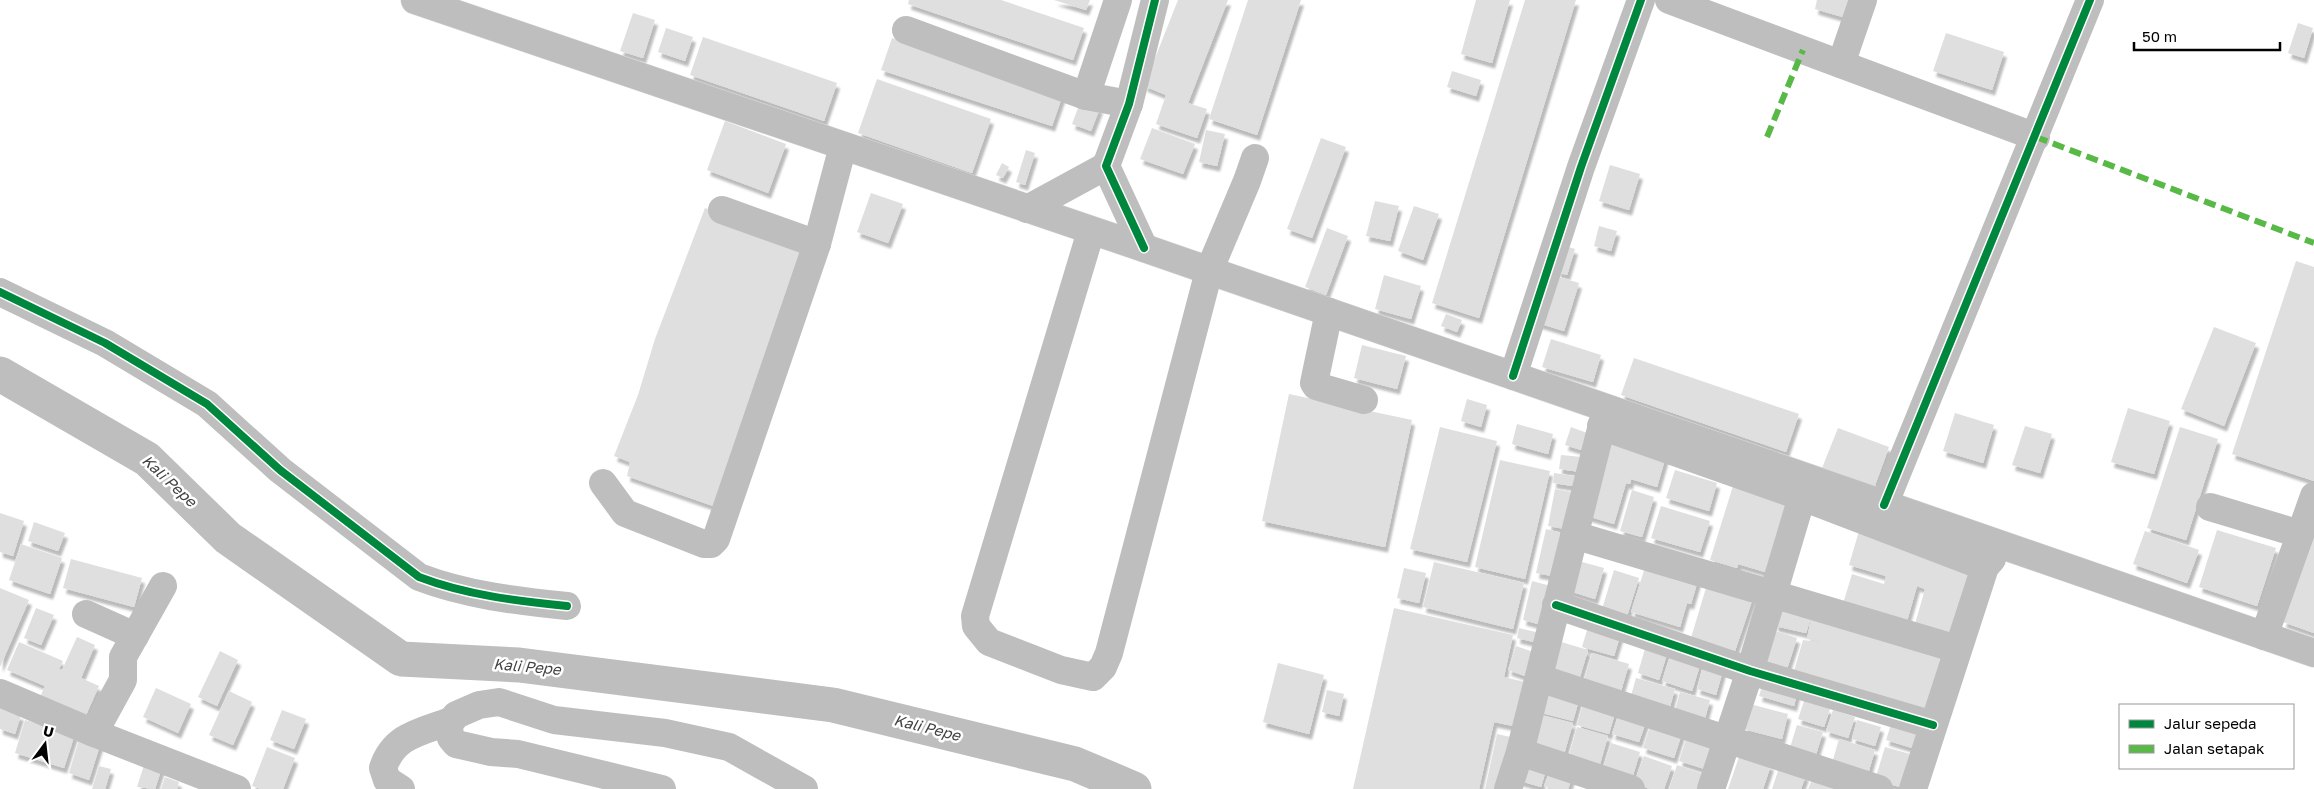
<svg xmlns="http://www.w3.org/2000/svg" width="2314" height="789" viewBox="0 0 2314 789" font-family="'Golos Text',sans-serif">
<defs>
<filter id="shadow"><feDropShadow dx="3" dy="5.5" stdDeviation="1" flood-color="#0004"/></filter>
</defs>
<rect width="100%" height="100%" fill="#fff"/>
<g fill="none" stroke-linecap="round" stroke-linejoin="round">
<!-- river -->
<path stroke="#bebebe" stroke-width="35" d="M0 374 147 459 228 538 401 659 519 665 833 705 1075 764 1134 789"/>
</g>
<!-- building -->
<g fill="#dfdfdf" filter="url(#shadow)">
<path d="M909 0H1001L1084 28 1073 60 908 4Z"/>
<path d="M1054 0H1090L1086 10Z"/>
<path d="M1178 0H1228L1188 103 1207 109 1197 138 1156 124 1166 95 1144 86Z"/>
<path d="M1248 0H1301L1257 135 1209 119Z"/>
<path d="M1476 0H1510L1492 63 1461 54Z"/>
<path d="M1525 0H1576L1479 318 1432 303Z"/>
<path d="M1817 0H1852L1846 18 1815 9Z"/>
<path d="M633 13 655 20 643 58 620 51Z"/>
<path d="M2298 23 2313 28 2304 58 2288 53Z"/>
<path d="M666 28 693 37 685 61 658 52Z"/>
<path d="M1946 33 2004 52 1992 90 1933 71Z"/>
<path d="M703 37 837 83 824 121 690 75Z"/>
<path d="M892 38 1063 94 1052 126 881 70Z"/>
<path d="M1452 71 1481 80 1476 96 1447 87Z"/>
<path d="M877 79 991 119 972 173 858 133Z"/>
<path d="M1081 100 1100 108 1091 131 1072 124Z"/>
<path d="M725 121 786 144 768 193 707 170Z"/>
<path d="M1152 128 1195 144 1183 174 1140 159Z"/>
<path d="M1206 130 1225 134 1217 166 1199 162Z"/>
<path d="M1321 138 1346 147 1312 238 1287 229Z"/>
<path d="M1026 150 1035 153 1025 185 1016 182Z"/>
<path d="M1002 163 1009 167 1003 178 996 175Z"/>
<path d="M1610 165 1640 174 1629 210 1599 201Z"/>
<path d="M871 193 903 204 888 243 857 232Z"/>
<path d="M1375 201 1399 206 1390 241 1366 236Z"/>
<path d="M1414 206 1439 214 1423 260 1398 251Z"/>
<path d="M705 208 810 245 716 507 627 476 630 462 614 456 638 395 655 339Z"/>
<path d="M1599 226 1617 231 1611 251 1594 246Z"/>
<path d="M1327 228 1348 236 1326 295 1305 287Z"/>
<path d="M1565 246 1575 249 1567 275 1557 272Z"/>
<path d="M2296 261 2314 267V481L2232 454Z"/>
<path d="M1384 275 1421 286 1411 319 1375 309Z"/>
<path d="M1552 275 1579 283 1564 331 1538 323Z"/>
<path d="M1446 314 1462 320 1457 332 1441 326Z"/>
<path d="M2214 327 2256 343 2224 426 2181 409Z"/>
<path d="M1551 339 1601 355 1593 382 1542 367Z"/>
<path d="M1362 345 1406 356 1397 389 1354 378Z"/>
<path d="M1634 358 1799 414 1786 452 1621 395Z"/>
<path d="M1289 394 1412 420 1385 547 1262 521Z"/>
<path d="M1467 399 1487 405 1481 427 1461 421Z"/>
<path d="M2128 408 2170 421 2154 474 2111 462Z"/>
<path d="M1955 413 1994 425 1983 463 1943 451Z"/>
<path d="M1517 424 1553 434 1548 454 1512 444Z"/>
<path d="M2025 426 2052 434 2040 473 2012 465Z"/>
<path d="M1440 427 1497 441 1467 562 1410 549Z"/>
<path d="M1571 427 1587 433 1581 450 1565 445Z"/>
<path d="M2180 427 2218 439 2186 540 2147 528Z"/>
<path d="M1838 428 1889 447 1874 488 1822 468Z"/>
<path d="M1608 438 1666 456 1657 487 1631 479 1630 484 1626 483 1614 524 1584 515Z"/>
<path d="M1561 455 1582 457 1580 472 1559 469Z"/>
<path d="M1500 460 1550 471 1525 579 1475 567Z"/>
<path d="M1675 470 1717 483 1709 511 1666 498Z"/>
<path d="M1554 473 1580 477 1579 487 1553 483Z"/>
<path d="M1733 486 1797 506 1775 575 1738 564 1737 568 1710 560Z"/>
<path d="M1555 489 1571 492 1565 529 1548 526Z"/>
<path d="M1632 490 1654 497 1642 537 1620 531Z"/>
<path d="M1661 506 1710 521 1700 552 1651 538Z"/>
<path d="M0 513 24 521 13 556 0 552Z"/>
<path d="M34 522 65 533 58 551 28 541Z"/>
<path d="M1546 529 1562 533 1552 576 1536 573Z"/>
<path d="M2217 530 2276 548 2257 606 2199 587Z"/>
<path d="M1859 531 1978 568 1957 636 1915 624 1925 589 1917 586 1907 621 1842 607 1852 574 1884 584 1886 576 1849 565Z"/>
<path d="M2145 531 2199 550 2187 583 2133 564Z"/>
<path d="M2314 533V633L2283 622Z"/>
<path d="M21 544 62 558 50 594 9 580Z"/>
<path d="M71 559 142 578 134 607 63 588Z"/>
<path d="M1575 560 1604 568 1595 599 1566 590Z"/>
<path d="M1647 561 1699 577 1691 604 1687 603 1680 627 1631 612Z"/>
<path d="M1434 562 1524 583 1513 629 1423 607Z"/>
<path d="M1404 568 1426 573 1419 603 1397 598Z"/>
<path d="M1614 570 1639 578 1627 616 1602 609Z"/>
<path d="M1532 581 1551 586 1542 625 1523 620Z"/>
<path d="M1708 581 1754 595 1735 651 1691 638Z"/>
<path d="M0 588 29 600 0 667Z"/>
<path d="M1777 600 1953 651 1933 712 1794 671 1803 640 1826 643 1807 639 1812 614 1806 633 1775 626Z"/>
<path d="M36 608 54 615 41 645 24 638Z"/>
<path d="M1394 608 1513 635 1504 677 1533 684 1523 728 1494 722 1479 789H1353Z"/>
<path d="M1590 620 1622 630 1614 656 1582 647Z"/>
<path d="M1519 628 1544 634 1542 644 1517 638Z"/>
<path d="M1770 629 1797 638 1786 672 1758 662Z"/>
<path d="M77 637 95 645 81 678 99 686 81 726 36 706 45 686 7 670 19 642 63 661 59 669 62 670Z"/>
<path d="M1558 641 1588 650 1579 680 1549 671Z"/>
<path d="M1646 645 1668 651 1659 680 1638 673Z"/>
<path d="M1516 646 1536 653 1528 677 1508 670Z"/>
<path d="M220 651 238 660 217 706 198 697Z"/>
<path d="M1592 653 1629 664 1621 691 1584 680Z"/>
<path d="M1671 653 1701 662 1692 691 1662 681Z"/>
<path d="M1704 662 1724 667 1716 695 1697 689Z"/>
<path d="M1278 663 1324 675 1309 734 1263 722Z"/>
<path d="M1636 678 1675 689 1668 714 1629 703Z"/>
<path d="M1764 680 1798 690 1794 706 1759 696Z"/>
<path d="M1546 684 1581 693 1573 721 1538 712Z"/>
<path d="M156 688 191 704 178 733 143 717Z"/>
<path d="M1327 690 1344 694 1339 716 1322 712Z"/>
<path d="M229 691 252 702 233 745 209 735Z"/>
<path d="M1680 692 1710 700 1703 726 1673 718Z"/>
<path d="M1585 696 1617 706 1609 734 1577 725Z"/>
<path d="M0 699 11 702 8 712 21 715 15 734 0 729Z"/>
<path d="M1804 701 1830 709 1824 727 1798 719Z"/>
<path d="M1750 704 1788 714 1782 739 1743 729Z"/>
<path d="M1621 707 1648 716 1639 742 1612 734Z"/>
<path d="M282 710 306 719 294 749 270 740Z"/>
<path d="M1833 710 1855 717 1848 738 1826 731Z"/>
<path d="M1537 714 1573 723 1563 758 1528 749Z"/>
<path d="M1894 715 1921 724 1912 748 1886 740Z"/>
<path d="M25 720 75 734 64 768 15 753Z"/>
<path d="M1652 720 1683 730 1674 758 1643 748Z"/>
<path d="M1857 720 1881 727 1875 746 1852 739Z"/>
<path d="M1797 725 1823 732 1814 761 1788 754Z"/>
<path d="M1577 727 1608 736 1598 771 1567 762Z"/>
<path d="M1688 733 1720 744 1711 771 1679 761Z"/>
<path d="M1497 734 1515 738 1504 789H1485Z"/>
<path d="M80 736 101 742 89 780 69 773Z"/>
<path d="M1839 739 1875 750 1868 774 1832 763Z"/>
<path d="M1611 743 1640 752 1631 782 1601 773Z"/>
<path d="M267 747 295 758 283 789H261L252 786Z"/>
<path d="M1885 747 1910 754 1900 787 1875 780Z"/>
<path d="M1740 754 1771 765 1763 789H1728Z"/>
<path d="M1525 756 1548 763 1541 787 1517 780Z"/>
<path d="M1644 756 1672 766 1664 789H1650L1634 783Z"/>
<path d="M145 762 162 767 155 789 137 787Z"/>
<path d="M1552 765 1574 772 1568 789H1552L1544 786Z"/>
<path d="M1677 765 1710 776 1706 789H1669Z"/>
<path d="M1780 765 1806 775 1801 789H1772Z"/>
<path d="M99 766 111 769 105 789H92Z"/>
<path d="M165 777 179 782 177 789H161Z"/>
<path d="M1813 777 1843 789H1808Z"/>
</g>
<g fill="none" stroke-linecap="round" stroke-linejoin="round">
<defs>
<path id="major" d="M415 0 1144 248 2314 653"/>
</defs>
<!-- major casing -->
<use href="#major" stroke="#dbdbdb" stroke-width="29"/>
<!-- minor -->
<g stroke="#bebebe" stroke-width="28">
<path d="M1669 0 2036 137"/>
<path d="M906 30 1086 96 1129 104"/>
<path d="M1841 64 1863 0"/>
<path d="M1086 96 1118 0"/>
<path d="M1027 209 1106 166"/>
<path d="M722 210 817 244"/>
<path d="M1091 231 975 616 976 626 989 642 1061 670 1093 677 1103 667 1109 653 1209 271 1247 181 1255 158"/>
<path d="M1144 248 1106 166 1129 104 1155 0"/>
<path d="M0 292 105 343 207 404 280 470 419 577C466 595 517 601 567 606"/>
<path d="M1329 312 1314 383 1316 386 1364 400"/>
<path d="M1513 376 1581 167 1641 0"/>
<path d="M1601 426 1802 497 1985 567"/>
<path d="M603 483 625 513 704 544H711L716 539 817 244 843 146"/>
<path d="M1884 505 2090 0"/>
<path d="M2210 507 2300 534"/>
<path d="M1574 535 1957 649"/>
<path d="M1556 605 1750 671 1933 725"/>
<path d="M86 614 135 636"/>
<path d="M2264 636 2314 496"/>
<path d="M1539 678 1879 789"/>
<path d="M0 693 94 733 237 789"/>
<path d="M94 733 123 680V657L163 586"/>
<path d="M1520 752 1631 789"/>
<path d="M401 789 387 780 383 768C394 735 421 732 450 721"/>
<path d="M662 789 518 754 491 752 456 744 451 738 448 726 456 715 479 705 499 702 554 720 665 733 729 747 804 789"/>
<path d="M1508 789 1520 752 1604 417"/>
<path d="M1711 789 1750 671 1807 480"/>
<path d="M1913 789 1985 567 1992 559"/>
</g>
<!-- major -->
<use href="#major" stroke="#bebebe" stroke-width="28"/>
<!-- quiet -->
<g stroke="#58b947" stroke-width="6" stroke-dasharray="12 6" stroke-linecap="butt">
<path d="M1767 137 1803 50"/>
<path d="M2036 137 2314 243"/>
</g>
<defs>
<g id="cycleway">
<path d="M1144 248 1106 166 1129 104 1155 0"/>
<path d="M0 292 105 343 207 404 280 470 419 577C466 595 517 601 567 606"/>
<path d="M1513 376 1581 167 1641 0"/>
<path d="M1884 505 2090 0"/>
<path d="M1556 605 1750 671 1933 725"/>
</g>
</defs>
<!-- cycleway casing -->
<use href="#cycleway" stroke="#fff" stroke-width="11"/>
<!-- cycleway -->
<use href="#cycleway" stroke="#00873e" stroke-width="8"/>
</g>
<g text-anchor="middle" stroke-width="5" stroke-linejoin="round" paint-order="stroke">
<!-- water labels -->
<g font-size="15" font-style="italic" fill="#434343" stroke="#fff">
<text transform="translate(169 481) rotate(43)" y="5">Kali Pepe</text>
<text transform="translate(527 667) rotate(5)" y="5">Kali Pepe</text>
<text transform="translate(927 728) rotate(14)" y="5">Kali Pepe</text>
</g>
</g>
<!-- legend -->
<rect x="2119" y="704" width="175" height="65" fill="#ffffff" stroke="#999999"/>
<rect x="2129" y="720" width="25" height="8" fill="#00873e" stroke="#999999"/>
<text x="2164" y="729" font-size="15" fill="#000000">Jalur sepeda</text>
<rect x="2129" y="745" width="25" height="8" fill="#58b947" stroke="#999999"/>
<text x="2164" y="754" font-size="15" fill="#000000">Jalan setapak</text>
<!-- north arrow -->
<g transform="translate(45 744) rotate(15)" stroke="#ffffff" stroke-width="4" paint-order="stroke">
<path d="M0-4L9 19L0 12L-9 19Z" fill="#000000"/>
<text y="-8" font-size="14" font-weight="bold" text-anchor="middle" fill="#000000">U</text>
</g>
<!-- scale -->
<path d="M2134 42v8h146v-8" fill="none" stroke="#000000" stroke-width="2.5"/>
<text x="2142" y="42" font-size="15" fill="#000000" stroke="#ffffff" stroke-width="4" paint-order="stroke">50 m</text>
</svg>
